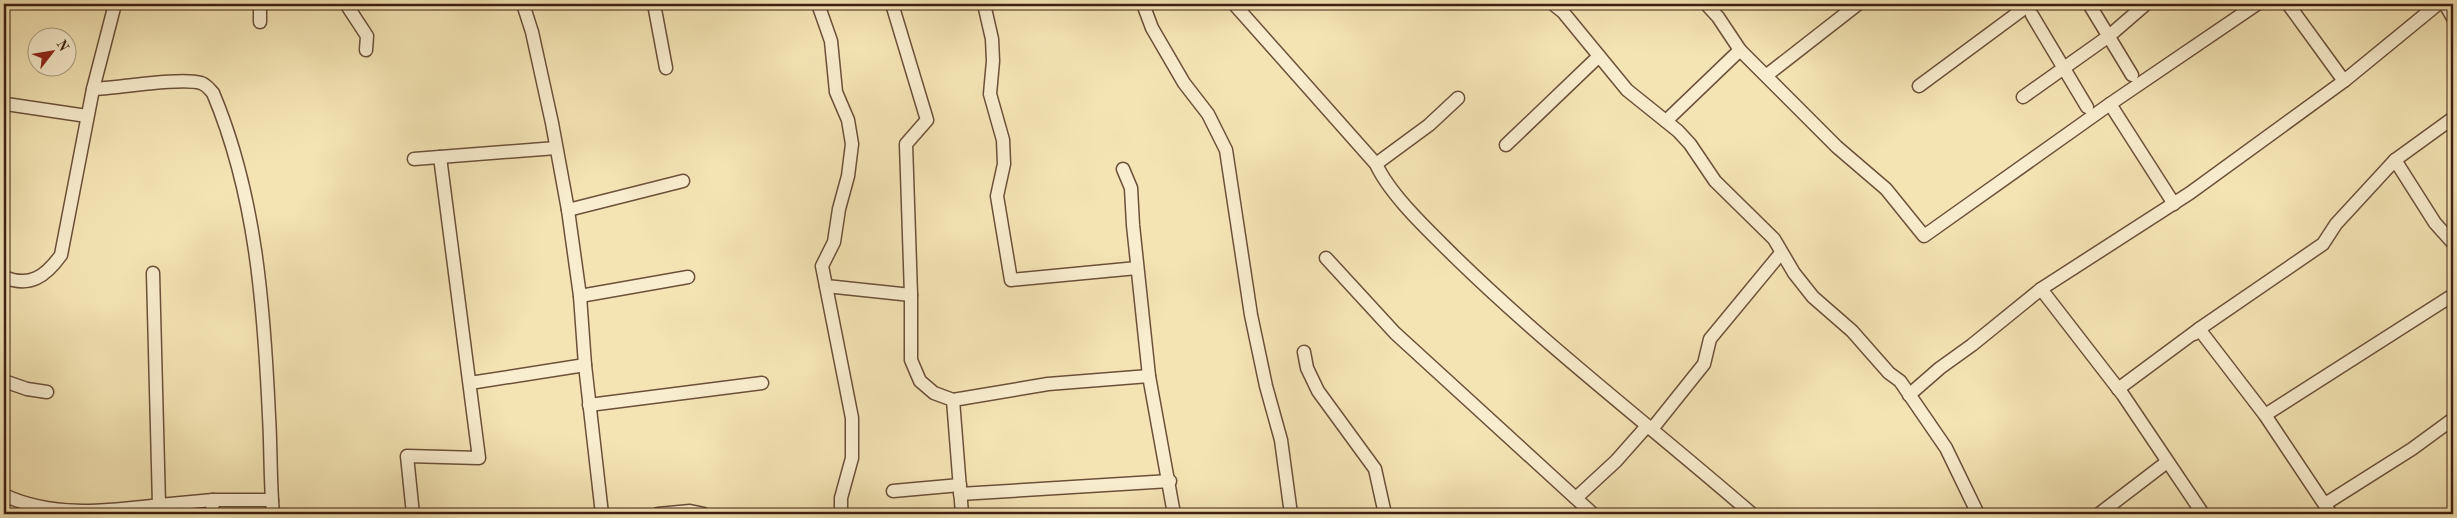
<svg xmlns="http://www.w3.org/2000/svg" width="2457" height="518" viewBox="0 0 2457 518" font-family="'Old Standard TT',serif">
<rect width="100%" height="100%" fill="#f4e4b4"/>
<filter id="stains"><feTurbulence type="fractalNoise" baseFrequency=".004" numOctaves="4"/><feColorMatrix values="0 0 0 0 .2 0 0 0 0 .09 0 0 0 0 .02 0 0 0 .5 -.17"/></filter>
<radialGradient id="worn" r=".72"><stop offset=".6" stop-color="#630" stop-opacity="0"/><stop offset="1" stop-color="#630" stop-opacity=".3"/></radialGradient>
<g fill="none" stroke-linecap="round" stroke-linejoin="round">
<defs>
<g id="minor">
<path d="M346 4 367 36 366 50"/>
<path d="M523 4 532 32 552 123 568 210 580 296 585 365 602 514"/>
<path d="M654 4 666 68"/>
<path d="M818 4 831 41 836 92 848 120 852 144 848 176 839 209 834 242 822 266 852 418V458L841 498V514"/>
<path d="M892 4 927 120 906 144 911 295V360L920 381 934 393 953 400 1048 384 1149 376"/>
<path d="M984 4 992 39 993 61 990 94 1003 140 1004 164 997 196 1011 280 1137 268"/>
<path d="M1143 4 1152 28 1184 83 1208 114 1226 150 1251 315 1266 386 1281 440 1291 514"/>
<path d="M1234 4 1376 164C1390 195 1429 231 1454 256 1548 348 1653 428 1752 514"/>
<path d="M1553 4 1563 12 1627 90 1678 131 1690 144 1715 181 1774 239 1794 273 1813 297 1852 331 1889 373 1900 381 1946 448 1978 514"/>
<path d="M1706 4 1718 17 1740 50 1837 147 1886 189 1924 236 2110 104 2257 4"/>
<path d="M2089 4 2132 75"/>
<path d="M2288 4 2344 81"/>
<path d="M2445 4 2453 18"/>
<path d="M2032 15 2087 107"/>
<path d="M260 22V4"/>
<path d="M1767 75 1858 4"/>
<path d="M1919 86 2030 4"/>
<path d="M93 89C117 88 181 77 201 83 207 85 209 89 213 93 256 195 264 307 269 416 271 449 270 482 273 514"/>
<path d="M2023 97 2109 36 2146 4"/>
<path d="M2110 104 2174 204"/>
<path d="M4 108 6 104 87 116"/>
<path d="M1666 121 1740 50"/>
<path d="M1506 145 1599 56"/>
<path d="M414 159 556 148"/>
<path d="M2395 160 2435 223 2453 243"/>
<path d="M1376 164 1429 125 1458 98"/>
<path d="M1123 169 1131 188 1133 225 1149 376 1174 514"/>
<path d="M568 210 683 181"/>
<path d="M1326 258 1395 333 1593 514"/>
<path d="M153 273 159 505 213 500H272"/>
<path d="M4 277C30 288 46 276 61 255L93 89 115 4"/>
<path d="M826 286 911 295"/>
<path d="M2041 289 2123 395 2203 514"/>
<path d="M580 296 688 277"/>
<path d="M2194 334 2199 329 2265 415 2331 514"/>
<path d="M1304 352 1307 368 1318 391 1375 469 1385 514"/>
<path d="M4 381 27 389 47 392"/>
<path d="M470 383 585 365"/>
<path d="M2118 389 2199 329 2323 244 2336 224 2395 160 2453 118"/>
<path d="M1909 395 1940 368 1972 345 2041 289 2190 193 2344 81 2438 4"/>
<path d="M953 400 962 514"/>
<path d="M589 405 762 383"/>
<path d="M2265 415 2453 295"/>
<path d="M1652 429 1704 364 1710 339 1781 253"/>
<path d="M893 491 960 485"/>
<path d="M960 494 1170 481"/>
<path d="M4 495C53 518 106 511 159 505"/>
<path d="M1576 498 1616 461 1647 426"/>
<path d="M2325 504 2412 449 2453 419"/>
<path d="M212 514 213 500"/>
<path d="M413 514 407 456 479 458 440 157"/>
<path d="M658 514 690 511 704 514"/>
<path d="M2099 514 2167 462"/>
</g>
</defs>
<!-- minor casing -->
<use href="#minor" stroke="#6c503a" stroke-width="15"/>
<!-- minor -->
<use href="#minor" stroke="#f8edce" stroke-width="12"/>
</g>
<!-- margin -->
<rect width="2457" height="518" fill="none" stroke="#f4e4b4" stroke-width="20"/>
<rect x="5" y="5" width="2447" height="508" fill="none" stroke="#3e1f11" stroke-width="2.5"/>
<rect x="10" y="10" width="2437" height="498" fill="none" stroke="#3e1f11"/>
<!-- north arrow -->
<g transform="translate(52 52) rotate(59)"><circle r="24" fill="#f8edce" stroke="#ae9b82"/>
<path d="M0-4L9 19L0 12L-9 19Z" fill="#8f2418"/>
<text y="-8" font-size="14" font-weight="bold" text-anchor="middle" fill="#3e1f11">N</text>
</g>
<rect width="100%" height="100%" filter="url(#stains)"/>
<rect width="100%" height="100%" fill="url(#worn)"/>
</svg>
